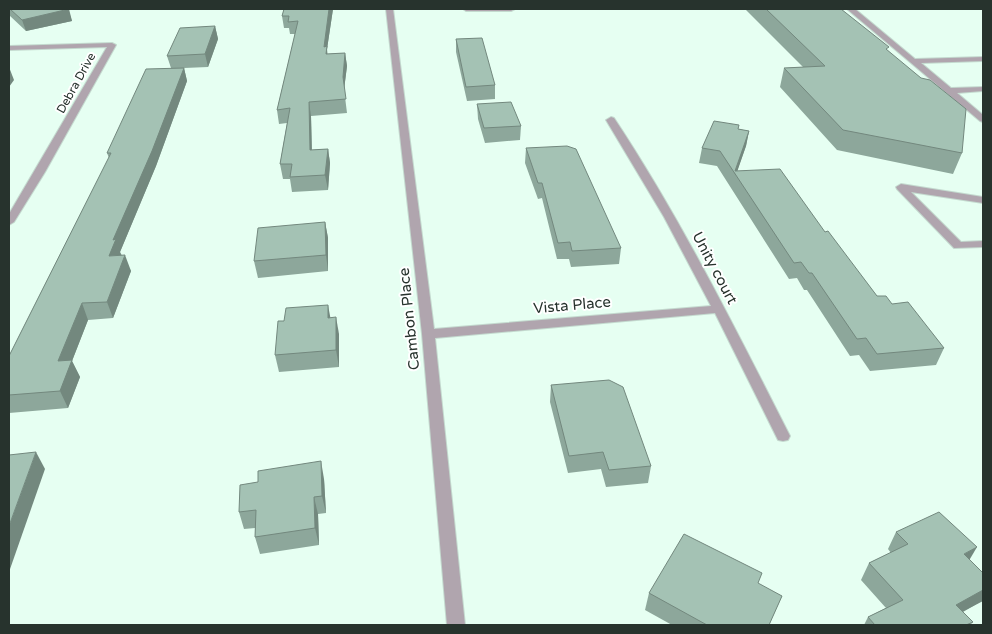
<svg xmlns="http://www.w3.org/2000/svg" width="992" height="634" viewBox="0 0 992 634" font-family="'Varela Round',sans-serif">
<rect width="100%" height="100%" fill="#e6fff2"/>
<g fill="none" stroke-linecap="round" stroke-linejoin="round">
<defs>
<g id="lane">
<path d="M463 9H515L511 11H466Z"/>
<path d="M847 9H855L915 59 983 57V61L921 63 951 88 983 87V91L957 93 983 115V122L980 121Z"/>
<path d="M901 184 983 197V203L911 192 961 242 983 241V247L954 248 897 189 896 187Z"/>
</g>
<g id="street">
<path d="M386 9H393L434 329 711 306 664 217 606 120 611 117 614 118C681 219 735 328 790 436L788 440 783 441 778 440 715 313 435 338 465 625H447L422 334Z"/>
<path d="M112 43 116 45 45 172 14 222 9 225V214L107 47 9 50V46Z"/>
</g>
</defs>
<!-- lane casing -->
<use href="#lane" stroke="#c4dacf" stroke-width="2"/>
<!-- street casing -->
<use href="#street" stroke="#c4dacf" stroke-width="2"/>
<!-- lane -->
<use href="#lane" fill="#b0a5ae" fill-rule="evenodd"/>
<!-- street -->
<use href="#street" fill="#b0a5ae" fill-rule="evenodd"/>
</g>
<!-- wall -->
<g fill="#8da79b">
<path d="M9 9H68L72 21 26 31 9 15Z"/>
<path d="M284 9H333L327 49V54L345 53 347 66 344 89 347 113 311 116 312 150 328 149 330 163 328 190 292 192 290 179H283L280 164 287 123 279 124 277 110 295 34H290L289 28H284L282 16Z"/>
<path d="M745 9H841L888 51 962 153 953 174 837 150 780 87 784 68 803 67Z"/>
<path d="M215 26 218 39 208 67 184 68 187 81 156 166 120 252 131 271 113 318 88 320 72 361 80 377 68 408 9 413V356L109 158 107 153 171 68 167 56Z"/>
<path d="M456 39 495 85V99L467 101 456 52Z"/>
<path d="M477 104 521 126 520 140 485 143 478 119Z"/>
<path d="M738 129 749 131 746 146 737 171 825 232 877 296 892 304 944 348 936 365 870 371 859 355 850 356 807 290H804L797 278 789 279 717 166 699 163 702 148Z"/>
<path d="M526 148 621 248 619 264 571 267 569 259H557L542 198 538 199 525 163Z"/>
<path d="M325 222 328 238V271L258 278 254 261Z"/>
<path d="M339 334V367L279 372 275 355Z"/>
<path d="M551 385 651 466 648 483 606 487 601 469 568 473 550 402Z"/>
<path d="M324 479 326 513 318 514 319 545 260 554 255 537V528L244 529 239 512Z"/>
<path d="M896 532 969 560 983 573V600L963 612 973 622 970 625H864L868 617 886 608 861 580 869 563 891 553 888 549Z"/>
<path d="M758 584 782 596 769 625H672L645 610 649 593Z"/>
</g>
<!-- shaded-wall -->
<g fill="#73887e">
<path d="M69 9 72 21 26 31 22 20Z"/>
<path d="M329 9H333L327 49 328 59 327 67 324 47Z"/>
<path d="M215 26 218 39 208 67 205 54Z"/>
<path d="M345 53 347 66 344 90 343 77Z"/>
<path d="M9 67 14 80 9 87Z"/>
<path d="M184 68 187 81 156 166 120 252 121 255 109 256 113 240Z"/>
<path d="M309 102 311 116 312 164 310 150Z"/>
<path d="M749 131 746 146 736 175 734 173Z"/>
<path d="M328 149 330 163 328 190 325 175Z"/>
<path d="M325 222 328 238V271L326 255Z"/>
<path d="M125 255 131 271 113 318 107 302Z"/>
<path d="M82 303 88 320 72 361 80 377 68 408 60 391 58 361Z"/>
<path d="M328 305 331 321 328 318Z"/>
<path d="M336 317 339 334V367L336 350Z"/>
<path d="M36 452 45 469 9 572V526Z"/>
<path d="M321 461 324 479 326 513 322 496Z"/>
<path d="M314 497 318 514 319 545 315 528Z"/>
<path d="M977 547 967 564 964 554Z"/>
<path d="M983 590V601L945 621 956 605Z"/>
</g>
<!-- building -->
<g fill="#a4c2b4" stroke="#73887e">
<path d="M10 9H69L22 20Z"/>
<path d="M284 9H329L324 47 327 46 326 54 345 53 343 77 346 99 309 102 310 150 328 149 325 175 290 177 292 164H280L290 108 277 110 298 21 288 22 289 16H282Z"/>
<path d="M766 9H841L889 47 886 49 921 78 930 80 966 109 962 153 843 130 784 68 825 66Z"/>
<path d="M215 26 205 54 167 56 180 28Z"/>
<path d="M482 38 495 85 466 87 456 39Z"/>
<path d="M184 68 152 151 113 240 116 239 109 256 125 255 107 302 82 303 58 361 72 360 60 391 9 395V356L111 153H107L146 69Z"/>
<path d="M511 102 521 126 484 128 477 104Z"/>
<path d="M714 121 739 125 738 129 749 131 735 171 780 169 825 232 828 231 877 296H886L892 304 908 302 944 348 877 354 866 338 857 339 812 273H809L801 262 794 263 720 151 702 148Z"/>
<path d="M567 146 576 149 621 248 572 251 570 242 558 243 542 183H538L526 148Z"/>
<path d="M325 222 326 255 254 261 258 228Z"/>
<path d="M328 305V318L336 317V350L275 355 278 321H284L286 308Z"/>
<path d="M609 380 623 387 651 466 609 470 603 452 569 456 551 385Z"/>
<path d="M36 452 9 526V455Z"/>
<path d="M321 461 322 496 314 497 315 528 255 537 256 510 239 512 240 485 258 482V471Z"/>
<path d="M939 512 977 547 964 554 983 573V590L956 605 973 622 966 625H875L868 617 903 600 869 563 908 544 896 532Z"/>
<path d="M684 534 762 573 758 583 782 596 769 625H707L649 593Z"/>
</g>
<g text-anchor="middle" stroke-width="4" stroke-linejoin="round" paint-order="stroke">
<!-- far-street labels -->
<g font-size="12" fill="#27332d" stroke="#fff">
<text transform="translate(76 83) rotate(-61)" y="4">Debra Drive</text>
</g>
<!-- street labels -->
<g font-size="15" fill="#27332d" stroke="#fff">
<text transform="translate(715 268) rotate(62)" y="5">Unity court</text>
<text transform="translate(572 305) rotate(-5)" y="5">Vista Place</text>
<text transform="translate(409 319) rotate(-96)" y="5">Cambon Place</text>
</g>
</g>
<!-- border -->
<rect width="992" height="634" fill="none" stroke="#27332d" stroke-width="20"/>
</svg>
